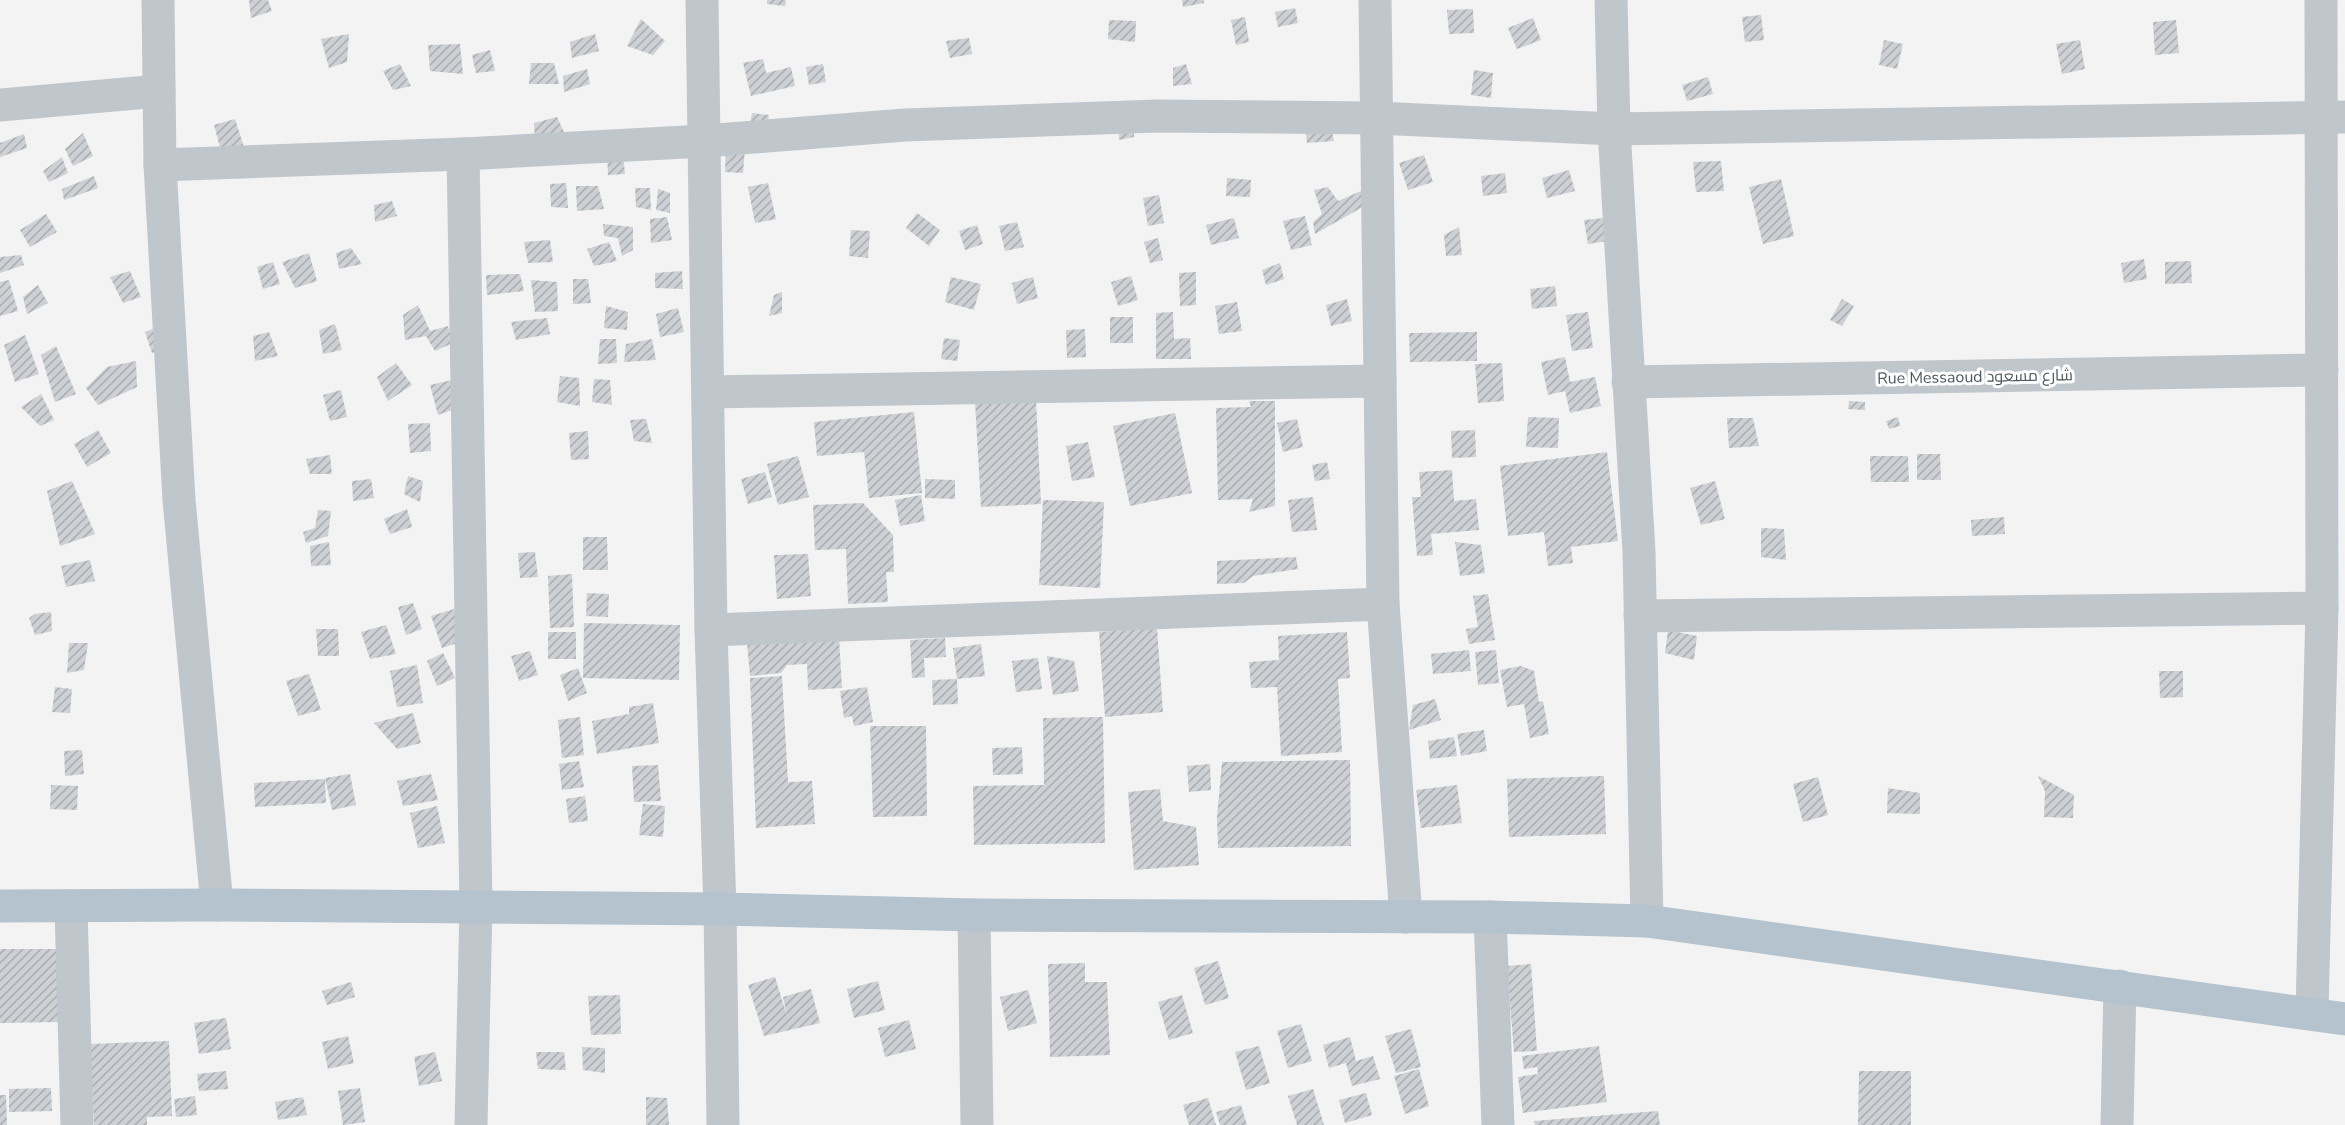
<svg xmlns="http://www.w3.org/2000/svg" width="2345" height="1125" viewBox="0 0 2345 1125" font-family="'Nunito Sans',Cairo,sans-serif">
<defs>
<pattern id="building-hatch" width="6" height="6" patternUnits="userSpaceOnUse" patternTransform="scale(1.5)"><rect width="6" height="6" fill="#cdd0d4"/><path d="M-1 1l2-2M0 6l6-6M5 7l2-2" fill="none" stroke="#a8acaf"/></pattern>
</defs>
<rect width="100%" height="100%" fill="#f4f3f3"/>
<!-- building -->
<g fill="url(#building-hatch)">
<path d="M249 0H268L272 11 251 18Z"/>
<path d="M767 0H786L785 6 767 4Z"/>
<path d="M1182 0H1204V3L1183 7Z"/>
<path d="M1295 8 1298 23 1278 27 1275 12Z"/>
<path d="M1473 9 1474 33 1449 34 1447 10Z"/>
<path d="M1761 15 1764 40 1745 42 1742 17Z"/>
<path d="M1245 17 1249 42 1236 45 1231 20Z"/>
<path d="M1533 18 1541 40 1517 49 1508 28Z"/>
<path d="M641 19 665 41 653 55 627 46Z"/>
<path d="M1109 20 1136 21 1135 42 1108 39Z"/>
<path d="M2176 20 2179 53 2155 55 2153 22Z"/>
<path d="M349 34 347 62 329 68 321 39Z"/>
<path d="M595 34 599 51 572 58 570 42Z"/>
<path d="M969 38 972 54 950 58 946 41Z"/>
<path d="M1884 40 1903 44 1897 69 1879 65Z"/>
<path d="M2080 40 2085 69 2062 74 2056 44Z"/>
<path d="M460 44 463 74 430 71 428 45Z"/>
<path d="M490 50 495 71 476 73 472 55Z"/>
<path d="M763 59 766 73 791 67 795 86 751 96 743 63Z"/>
<path d="M531 63H554L559 84H529Z"/>
<path d="M400 64 411 86 393 90 383 71Z"/>
<path d="M823 64 826 82 809 85 806 67Z"/>
<path d="M1186 64 1192 84 1173 86V68Z"/>
<path d="M587 69 590 84 564 92 563 76Z"/>
<path d="M1474 70 1493 73 1491 98 1471 95Z"/>
<path d="M1708 77 1713 94 1687 101 1682 85Z"/>
<path d="M1133 107 1134 137 1119 140V108Z"/>
<path d="M752 113 769 115 763 152 746 145Z"/>
<path d="M557 117 565 134 535 142 534 123Z"/>
<path d="M235 119 244 147 221 151 214 125Z"/>
<path d="M1331 128 1334 141 1307 143 1306 134Z"/>
<path d="M83 133 93 156 73 166 65 149Z"/>
<path d="M24 134 27 148 0 157V143Z"/>
<path d="M726 148 745 149 743 173 725 172Z"/>
<path d="M607 152 623 153 625 174 608 175Z"/>
<path d="M1424 155 1433 182 1408 190 1399 163Z"/>
<path d="M62 157 68 173 49 182 43 171Z"/>
<path d="M1721 161 1724 191 1696 192 1693 162Z"/>
<path d="M1569 170 1575 191 1547 198 1542 178Z"/>
<path d="M1505 173 1507 193 1483 196 1481 176Z"/>
<path d="M94 176 98 188 64 200 62 189Z"/>
<path d="M1227 178 1251 180 1250 197 1226 196Z"/>
<path d="M1781 179 1794 236 1763 244 1749 187Z"/>
<path d="M566 183 568 208 551 207 550 184Z"/>
<path d="M768 183 776 219 755 223 748 187Z"/>
<path d="M576 186H598L604 209 577 211Z"/>
<path d="M1328 187 1338 201 1361 191 1366 205 1315 234 1313 222 1322 214 1314 190Z"/>
<path d="M635 188H650L651 210 636 207Z"/>
<path d="M658 189 670 193V213L656 210Z"/>
<path d="M1159 195 1164 223 1148 226 1143 198Z"/>
<path d="M392 201 397 216 375 222 374 205Z"/>
<path d="M917 213 940 230 929 246 906 228Z"/>
<path d="M46 214 57 232 30 247 20 230Z"/>
<path d="M1305 216 1312 245 1291 250 1283 221Z"/>
<path d="M667 217 672 240 651 243 650 219Z"/>
<path d="M1234 218 1239 238 1211 245 1206 225Z"/>
<path d="M1604 218 1608 241 1588 244 1584 220Z"/>
<path d="M1017 222 1024 247 1005 251 999 226Z"/>
<path d="M603 224 633 227V250L622 256 618 238 604 236Z"/>
<path d="M977 225 983 244 965 250 959 231Z"/>
<path d="M1459 227 1462 255 1446 256 1444 235Z"/>
<path d="M851 230 870 231 868 258 849 256Z"/>
<path d="M1158 238 1163 260 1150 263 1144 242Z"/>
<path d="M550 240 553 262 528 263 524 242Z"/>
<path d="M609 242 617 261 594 266 587 249Z"/>
<path d="M351 248 362 264 339 269 336 253Z"/>
<path d="M309 253 317 281 295 288 282 262Z"/>
<path d="M21 255 24 265 0 273V257Z"/>
<path d="M2144 259 2147 279 2124 283 2121 263Z"/>
<path d="M2191 261 2192 283 2165 284V262Z"/>
<path d="M273 262 280 284 263 289 257 267Z"/>
<path d="M1280 263 1284 279 1266 285 1262 270Z"/>
<path d="M130 271 141 297 123 303 110 277Z"/>
<path d="M682 271 683 289 655 288V273Z"/>
<path d="M1196 272V305L1180 306 1179 273Z"/>
<path d="M520 274 524 291 487 295 486 275Z"/>
<path d="M1131 276 1138 300 1118 306 1111 282Z"/>
<path d="M951 277 981 284 974 310 945 302Z"/>
<path d="M1033 277 1038 298 1017 304 1012 283Z"/>
<path d="M573 279H588L591 303 573 304Z"/>
<path d="M9 280 18 311 0 316V282Z"/>
<path d="M531 280 557 282 558 311 535 312Z"/>
<path d="M38 285 48 303 27 314 23 297Z"/>
<path d="M1555 286 1557 306 1532 309 1530 289Z"/>
<path d="M782 292V313L769 316 774 295Z"/>
<path d="M1347 299 1352 321 1331 326 1326 305Z"/>
<path d="M1842 299 1854 306 1842 326 1830 320Z"/>
<path d="M1237 302 1242 331 1219 334 1215 306Z"/>
<path d="M418 305 430 331 448 326 453 343 435 351 426 336 405 340 403 315Z"/>
<path d="M606 306 628 312 627 330 604 328Z"/>
<path d="M678 308 684 332 660 337 656 314Z"/>
<path d="M1173 312 1174 339 1190 338 1191 359H1156V313Z"/>
<path d="M1588 312 1593 348 1572 351 1566 315Z"/>
<rect x="1110" y="317" width="23" height="26"/>
<path d="M547 318 550 334 516 340 511 322Z"/>
<path d="M335 324 342 350 323 354 319 330Z"/>
<path d="M161 326 162 351 152 353 145 332Z"/>
<path d="M1085 329 1086 357 1067 358 1066 330Z"/>
<path d="M269 332 278 356 255 361 253 336Z"/>
<path d="M1477 332V361L1410 362 1409 333Z"/>
<path d="M25 335 39 374 15 382 4 345Z"/>
<path d="M944 338 960 340 957 361 941 359Z"/>
<path d="M600 339H616L617 363 598 364Z"/>
<path d="M652 339 656 360 624 362 626 344Z"/>
<path d="M56 346 76 394 55 402 41 355Z"/>
<path d="M1565 357 1570 382 1595 377 1601 406 1570 413 1565 391 1548 395 1541 362Z"/>
<path d="M136 361 137 387 98 405 86 388 107 367Z"/>
<path d="M396 363 412 385 388 401 377 377Z"/>
<path d="M1502 363 1504 401 1478 403 1475 364Z"/>
<path d="M560 376 579 378 580 406 557 402Z"/>
<path d="M594 379 610 380 612 405 592 402Z"/>
<path d="M452 380 461 407 438 415 430 385Z"/>
<path d="M341 390 347 417 330 421 323 395Z"/>
<path d="M41 394 54 420 40 426 21 407Z"/>
<path d="M1036 400 1041 504 981 507 975 402Z"/>
<path d="M1249 401H1275V506L1249 512 1253 499 1218 500 1216 408 1251 407Z"/>
<path d="M1849 401 1865 402V410L1848 409Z"/>
<path d="M914 412 922 493 869 498 864 452 817 456 814 422Z"/>
<path d="M1175 413 1192 493 1130 506 1113 426Z"/>
<path d="M1528 417 1559 418 1558 448 1526 447Z"/>
<path d="M1898 417 1900 426 1889 429 1886 421Z"/>
<path d="M1727 418H1753L1759 446 1729 448Z"/>
<path d="M646 419 652 443 634 441 630 420Z"/>
<path d="M1297 419 1303 447 1283 452 1277 423Z"/>
<path d="M430 423 431 451 410 453 408 424Z"/>
<path d="M98 430 111 453 87 467 74 444Z"/>
<path d="M1475 430 1476 457 1452 458 1451 431Z"/>
<path d="M588 431 589 459 571 460 569 433Z"/>
<path d="M1088 442 1095 477 1072 481 1066 446Z"/>
<path d="M1607 452 1618 541 1571 547 1573 563 1548 566 1544 532 1508 536 1500 466Z"/>
<path d="M1917 454H1940L1941 480H1917Z"/>
<path d="M330 455 332 474H310L306 459Z"/>
<path d="M798 456 809 497 778 505 767 464Z"/>
<path d="M1870 456H1908L1909 482H1871Z"/>
<path d="M1327 462 1330 479 1315 481 1312 465Z"/>
<path d="M1452 470 1454 501 1476 499 1479 530 1431 534 1433 555 1417 556 1412 497H1421L1419 472Z"/>
<path d="M765 472 772 497 748 504 741 479Z"/>
<path d="M408 476 423 481 420 502 404 494Z"/>
<path d="M371 479 374 498 353 501 352 481Z"/>
<path d="M925 479 955 480V499L925 498Z"/>
<path d="M72 481 95 534 60 546 47 491Z"/>
<path d="M1715 481 1725 519 1701 525 1690 488Z"/>
<path d="M921 495 925 521 900 526 895 500Z"/>
<path d="M1313 497 1317 530 1292 532 1288 500Z"/>
<path d="M1043 500 1104 502 1100 588 1039 585Z"/>
<path d="M863 503 893 535 894 572H886L888 602 848 604 846 549 815 550 813 505Z"/>
<path d="M407 509 412 527 390 534 384 519Z"/>
<path d="M318 510 331 511 328 536 306 543 303 532 315 528Z"/>
<path d="M2004 517 2005 534 1972 536 1971 520Z"/>
<path d="M1761 528 1784 529 1786 560 1761 557Z"/>
<path d="M583 537H607L608 570H583Z"/>
<path d="M329 542 331 565 311 566 310 546Z"/>
<path d="M1455 542 1481 545 1485 573 1460 576Z"/>
<path d="M535 552 538 577 520 578 518 553Z"/>
<path d="M808 554 811 596 777 599 774 555Z"/>
<path d="M1296 557 1298 569 1253 576 1244 583 1217 584V561Z"/>
<path d="M90 560 95 581 66 587 61 566Z"/>
<path d="M572 574 574 627 550 628 548 576Z"/>
<path d="M587 593 609 594 608 617 586 616Z"/>
<path d="M1488 594 1495 640 1469 644 1466 629 1478 627 1473 596Z"/>
<path d="M413 603 422 629 406 635 398 607Z"/>
<path d="M454 609 464 641 442 648 431 616Z"/>
<path d="M51 612 52 631 35 635 29 618 35 614Z"/>
<path d="M584 623 680 625 679 680 583 678Z"/>
<path d="M386 625 396 654 370 659 361 632Z"/>
<path d="M1157 628 1163 712 1105 717 1099 632Z"/>
<path d="M316 629H338L339 656H318Z"/>
<path d="M1668 630 1697 636 1694 660 1665 653Z"/>
<rect x="548" y="632" width="28" height="27"/>
<path d="M1347 632 1350 678 1338 679 1342 752 1281 756 1277 687 1251 688 1249 662 1279 660 1278 636Z"/>
<path d="M839 637 842 688 808 690 807 664 787 665 781 673 750 676 747 643Z"/>
<path d="M945 638 946 657 924 658 925 677 912 678 910 640Z"/>
<path d="M69 643H88L84 670 67 673Z"/>
<path d="M981 644 985 676 957 679 953 648Z"/>
<path d="M1469 650 1471 671 1433 674 1431 654Z"/>
<path d="M1496 650 1499 683 1478 685 1475 652Z"/>
<path d="M530 651 538 675 519 681 511 656Z"/>
<path d="M443 653 455 678 437 686 427 661Z"/>
<path d="M1047 656 1074 661 1079 691 1053 695Z"/>
<path d="M1038 658 1042 689 1016 692 1012 661Z"/>
<path d="M417 665 423 703 397 707 390 671Z"/>
<path d="M1521 666 1534 671 1539 702 1543 701 1549 734 1530 738 1524 704 1507 707 1500 670Z"/>
<path d="M578 668 587 693 568 701 560 675Z"/>
<path d="M2159 671H2183V697L2160 698Z"/>
<path d="M309 674 321 710 298 716 286 681Z"/>
<path d="M782 676 788 782 812 781 815 824 756 828 750 678Z"/>
<path d="M957 679 958 704 933 705 932 680Z"/>
<path d="M55 687 72 689 70 713 52 712Z"/>
<path d="M867 687 873 722 854 726 852 716 844 718 840 691Z"/>
<path d="M1435 699 1441 720 1409 730 1413 705Z"/>
<path d="M653 703 659 743 597 754 592 721 629 714V707Z"/>
<path d="M413 713 421 743 397 749 374 723Z"/>
<path d="M580 717 584 755 562 758 558 720Z"/>
<path d="M1103 717 1105 843 974 845 973 786 1044 785 1043 718Z"/>
<path d="M870 726H926L927 816 873 817Z"/>
<path d="M1484 730 1487 751 1461 756 1457 734Z"/>
<path d="M1454 737 1457 756 1430 759 1428 741Z"/>
<path d="M1022 747 1023 774 993 775 992 748Z"/>
<path d="M82 750 84 774 65 776 64 751Z"/>
<path d="M1350 760 1351 846 1218 848 1217 817 1222 762Z"/>
<path d="M579 761 584 787 562 790 559 764Z"/>
<path d="M1210 764 1211 790 1189 792 1187 766Z"/>
<path d="M658 765 661 801 634 802 632 766Z"/>
<path d="M350 774 356 805 332 810 325 778Z"/>
<path d="M431 774 438 800 403 806 397 781Z"/>
<path d="M1604 776 1606 834 1509 837 1507 779Z"/>
<path d="M2038 776 2074 795 2073 818 2044 817 2045 791Z"/>
<path d="M1818 777 1828 815 1803 822 1793 784Z"/>
<path d="M325 779 326 803 255 807 254 783Z"/>
<path d="M51 785 78 786 77 810 50 809Z"/>
<path d="M1457 785 1462 823 1421 828 1416 790Z"/>
<path d="M1888 788 1920 793V814L1887 813Z"/>
<path d="M1160 789 1163 821 1196 827 1199 865 1134 870 1128 792Z"/>
<path d="M585 796 588 821 569 823 566 799Z"/>
<path d="M643 804 665 806 663 837 639 835Z"/>
<path d="M437 806 445 843 418 848 410 813Z"/>
<path d="M0 949H58L59 1022 0 1023Z"/>
<path d="M1218 961 1229 998 1205 1005 1194 968Z"/>
<path d="M1085 963V982H1107L1110 1055 1050 1057 1048 964Z"/>
<path d="M1531 964 1537 1051 1514 1052 1507 966Z"/>
<path d="M775 977 787 1016 783 997 811 989 820 1023 764 1036 748 985Z"/>
<path d="M878 981 885 1010 854 1018 847 989Z"/>
<path d="M351 982 355 997 327 1005 322 991Z"/>
<path d="M1028 990 1037 1023 1008 1031 1000 997Z"/>
<path d="M620 995 621 1034 591 1035 588 996Z"/>
<path d="M1182 995 1193 1033 1169 1040 1158 1002Z"/>
<path d="M226 1018 231 1049 199 1054 194 1023Z"/>
<path d="M909 1020 916 1049 885 1057 878 1028Z"/>
<path d="M1301 1024 1312 1061 1288 1068 1277 1031Z"/>
<path d="M1411 1029 1421 1067 1396 1073 1385 1036Z"/>
<path d="M348 1036 354 1063 328 1069 322 1042Z"/>
<path d="M1350 1037 1356 1061 1373 1056 1380 1079 1352 1086 1346 1063 1329 1068 1323 1045Z"/>
<path d="M169 1041 172 1116 147 1117V1125H94L90 1044Z"/>
<path d="M1259 1046 1270 1083 1246 1090 1235 1052Z"/>
<path d="M1599 1046 1607 1102 1523 1113 1518 1077 1538 1074 1537 1067 1524 1069 1522 1056Z"/>
<path d="M582 1047 605 1048V1073L583 1070Z"/>
<path d="M435 1052 442 1081 419 1086 414 1057Z"/>
<path d="M536 1052H564L566 1070 538 1069Z"/>
<path d="M1419 1069 1429 1106 1405 1114 1394 1076Z"/>
<path d="M226 1071 228 1089 199 1091 197 1074Z"/>
<path d="M1859 1071H1911V1125H1858Z"/>
<path d="M51 1088 52 1111 9 1112V1089Z"/>
<path d="M360 1088 365 1122 343 1125 338 1091Z"/>
<path d="M1313 1089 1324 1125H1297L1288 1096Z"/>
<path d="M1366 1093 1372 1115 1345 1123 1339 1100Z"/>
<path d="M0 1095H6L7 1125H0Z"/>
<path d="M195 1096 197 1115 176 1117 174 1099Z"/>
<path d="M303 1097 307 1115 278 1120 275 1102Z"/>
<path d="M646 1097 667 1098 669 1125H646Z"/>
<path d="M1208 1098 1216 1125H1189L1183 1105Z"/>
<path d="M1241 1105 1247 1125H1220L1216 1112Z"/>
<path d="M1658 1111 1660 1125H1535L1534 1121Z"/>
</g>
<g fill="none" stroke-linecap="round" stroke-linejoin="round">
<!-- minor -->
<g stroke="#bfc7cd" stroke-width="33">
<path d="M158 0 160 165 179 500 217 905"/>
<path d="M702 0 711 630 720 909 723 1125"/>
<path d="M1375 0 1383 604 1406 917"/>
<path d="M1611 0 1614 129 1639 552 1647 921"/>
<path d="M0 105 159 91"/>
<path d="M463 154 476 907 471 1125"/>
<path d="M160 165 463 154 704 141 905 125 1157 116 1377 118 1614 129 2345 117"/>
<path d="M1628 382 2322 370"/>
<path d="M709 392 1380 381"/>
<path d="M1640 616 2322 608"/>
<path d="M711 630 1383 604"/>
<path d="M71 907 77 1125"/>
<path d="M974 915 977 1125"/>
<path d="M1490 917 1498 1125"/>
<path d="M2312 1012 2322 608 2321 0"/>
<path d="M2117 1125 2120 986"/>
</g>
<!-- primary -->
<path stroke="#b5c3ce" stroke-width="33" d="M0 906 217 905 720 909 974 915 1490 917 1647 921 2345 1019"/>
</g>
<g text-anchor="middle" stroke-width="6" stroke-linejoin="round" paint-order="stroke">
<!-- street labels -->
<g font-size="16" fill="#4b575e" stroke="#fff">
<text transform="translate(1975 376) rotate(-1)" y="6">Rue Messaoud شارع مسعود</text>
</g>
</g>
</svg>
